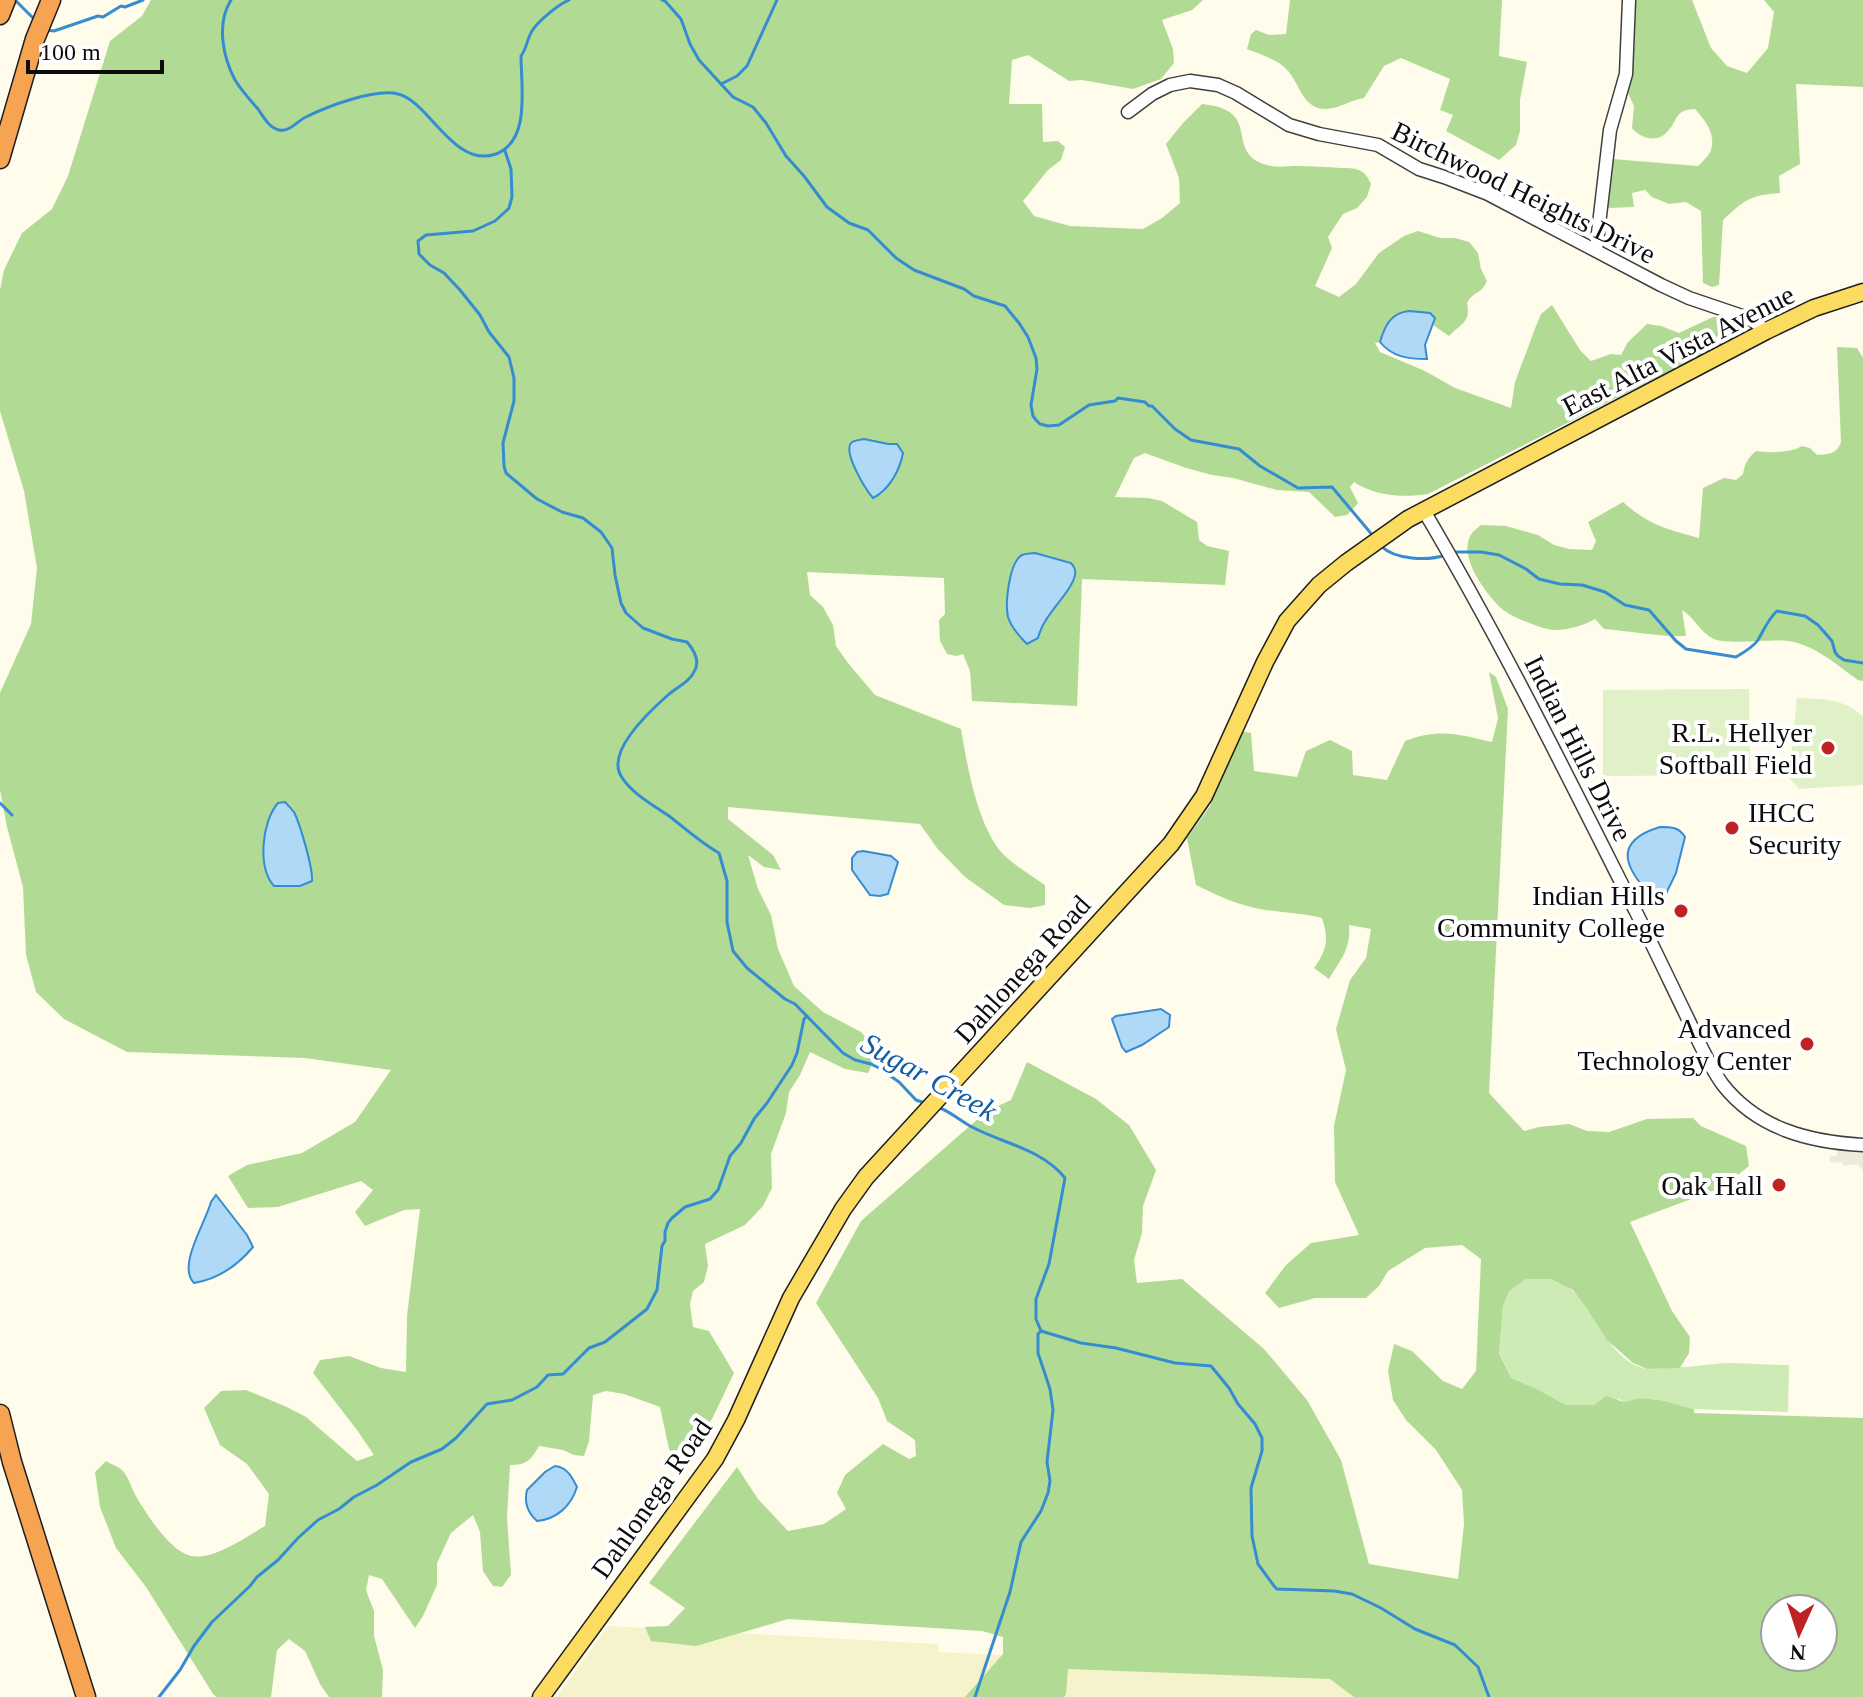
<svg xmlns="http://www.w3.org/2000/svg" width="1863" height="1697" viewBox="0 0 1863 1697" font-family="Georgia,serif">
<rect width="100%" height="100%" fill="#fffcec"/>
<!-- farmland -->
<path fill="#f5f3cc" d="M608 1626 938 1644 939 1652 1464 1679 1463 1697H556Z"/>
<!-- green -->
<path fill="#ceeab5" d="M1526 1279C1533 1279 1543 1277 1550 1279 1595 1288 1600 1360 1647 1369 1653 1370 1660 1368 1666 1368 1686 1368 1707 1364 1727 1363 1748 1363 1769 1365 1789 1365L1788 1412 1694 1409 1660 1400 1639 1398 1624 1402 1619 1399 1594 1405H1566L1535 1388 1511 1378 1499 1352 1503 1306 1508 1291Z"/>
<!-- forest -->
<g fill="#b1db94" fill-rule="evenodd">
<path d="M151 0H1203L1192 10 1162 20 1173 49 1174 63 1161 79 1133 89 1082 80 1069 81 1028 55 1012 60 1009 104H1042L1043 142 1058 141 1065 147 1061 160 1048 170 1023 201 1034 216 1070 226 1143 229 1162 218 1180 203 1179 178 1166 144 1183 123 1202 104C1265 110 1222 152 1267 165 1276 168 1288 166 1298 166 1312 166 1327 167 1341 168 1347 168 1354 168 1359 170 1366 173 1368 178 1371 184L1367 197 1357 208 1343 214 1328 237 1332 248 1315 286 1339 297 1356 284 1379 253 1404 236 1418 231 1440 238H1455L1469 242 1478 253 1481 269 1487 281C1481 295 1473 291 1467 303 1471 323 1461 323 1449 336L1433 325 1435 318 1430 313 1409 311 1383 331 1380 342 1375 343 1380 352 1425 371 1455 388 1511 408 1515 382 1536 326 1541 314 1552 305 1580 350 1591 361 1611 354 1621 355 1628 342 1647 324 1661 326 1679 333 1713 317H1725L1742 334 1428 494C1403 498 1375 496 1354 482L1350 487 1358 503 1347 515 1335 517 1309 492 1277 490 1233 478 1212 475 1186 468 1145 453 1134 458 1115 497 1148 498 1162 501 1197 522 1199 540 1207 546 1229 551 1225 585 1082 579 1077 706 972 701 970 671 963 654 957 656 947 654 940 641 939 620 945 614 944 578 807 572 810 595 823 607 833 625 836 646 848 663 875 695 961 729C967 765 978 830 1005 856 1017 867 1032 876 1045 885V905L1030 908 1004 905 965 877 937 848 920 824 728 807V819L773 855 781 870 764 867 748 855 758 889 771 915 778 949 794 986 823 1012 861 1032 878 1051 868 1073 845 1069 810 1052 800 1075 789 1092 786 1113 771 1154 772 1188 763 1206 745 1225 705 1244 708 1266 704 1282 693 1291 690 1304 693 1327 709 1331 734 1373 713 1417 690 1457 676 1463 669 1449 660 1407 624 1394 606 1391 593 1395 589 1441 584 1456 574 1455 563 1450 539 1446C531 1460 527 1465 510 1465L507 1517 511 1575 502 1587 493 1586 483 1571 480 1532 473 1515 451 1533 437 1563V1585L423 1616 415 1628 382 1579 369 1575 366 1590 374 1611V1636L383 1670 382 1697H329L320 1684 305 1651 289 1639 277 1650 271 1697H217L213 1694 146 1587 116 1548 100 1507 95 1472 106 1461C111 1464 119 1467 122 1470 129 1477 132 1490 137 1498 148 1516 170 1551 191 1556 214 1560 246 1537 265 1526L269 1494 247 1464 220 1445 204 1408 221 1391 246 1390 287 1407 306 1417 357 1461 374 1455 357 1430 313 1373 320 1360 349 1356 381 1368 406 1372 407 1316 420 1209 404 1210 365 1226 355 1212 373 1190 361 1181 278 1207 248 1208 228 1176 247 1165 302 1153 355 1122 391 1070 305 1058 127 1052 64 1019 36 992 26 955 23 887 7 827 0 790V693L31 624 37 568 24 491 0 411V290L4 270 22 233 52 209 68 176 110 41 142 16ZM869 440 888 444H897L885 491 878 496 865 489 853 463ZM1035 553 1075 572C1068 596 1044 612 1038 638H1022L1008 619ZM273 809 293 811 312 871 301 886 291 885 267 875 263 853Z"/>
<path d="M1290 0H1502L1499 56 1527 62 1520 100V131L1516 145 1499 160 1446 131 1453 115 1440 110 1450 79 1401 58 1384 66 1364 98C1351 100 1338 109 1326 109 1300 109 1300 79 1283 66 1273 58 1259 54 1247 49L1251 34 1256 30 1269 35 1286 34Z"/>
<path d="M1636 0H1692L1711 48 1727 66 1747 73 1768 48 1774 12 1764 0H1863V87L1796 84 1800 164 1779 176 1780 193C1751 195 1744 200 1723 220L1719 285 1712 287 1703 283 1701 211 1686 202 1669 204 1652 197 1645 190 1632 193 1634 207 1608 208 1612 159 1698 166C1702 162 1709 156 1711 150 1716 134 1705 120 1695 109 1673 110 1679 121 1666 133 1656 143 1640 138 1632 128L1634 106 1627 91 1630 75Z"/>
<path d="M1837 347 1857 348 1863 358V681L1858 680C1838 666 1814 644 1788 641 1771 639 1727 645 1714 639 1700 633 1695 618 1682 610L1686 636C1658 637 1631 631 1604 629L1595 619C1586 625 1564 631 1553 630 1540 628 1511 617 1502 609 1486 594 1456 555 1472 533 1474 530 1478 528 1481 525L1506 526 1538 535 1554 545 1569 549 1592 550 1596 541 1588 522 1623 502C1649 525 1666 529 1699 538L1703 488 1724 478 1736 480 1743 474C1745 463 1748 458 1756 451 1769 453 1791 453 1802 446L1810 448 1817 455C1829 454 1837 454 1841 442Z"/>
<path d="M1489 672 1496 677 1508 709 1489 1093 1524 1131 1539 1127 1569 1124 1587 1131 1609 1132 1647 1119 1693 1118 1701 1126 1746 1146 1749 1166 1723 1187 1630 1222 1672 1311 1690 1337 1689 1353 1680 1368 1647 1369 1633 1363 1607 1340 1586 1307 1573 1290 1551 1279H1526L1509 1291 1503 1306 1499 1353 1511 1378 1535 1388 1566 1405H1594L1606 1396 1624 1402 1639 1398 1660 1400 1694 1409V1413L1863 1418V1697H1354L1330 1679 1068 1669 1066 1694 1064 1697H965L1003 1654V1637L982 1631 788 1619 696 1646 651 1641 645 1627 668 1626 685 1608 649 1583 737 1467 758 1499 788 1531 824 1524 846 1509 837 1493 845 1475 883 1444 909 1459 916 1456 915 1440 887 1421 878 1398 816 1303 861 1221 987 1111 1011 1100 1027 1062 1096 1099 1129 1125 1156 1170 1143 1206 1142 1233 1134 1260 1137 1283 1182 1279 1264 1349 1307 1400 1341 1460 1369 1564 1458 1579 1464 1524 1462 1490 1436 1450 1406 1420 1393 1400 1388 1371 1394 1344 1412 1351 1443 1381 1462 1389 1476 1371 1481 1259 1462 1245 1425 1248 1388 1271 1379 1286 1366 1298H1315L1279 1308 1265 1293 1286 1265 1311 1243 1359 1235 1335 1182 1334 1126 1346 1070 1336 1029 1350 980 1366 958 1371 929 1349 925C1351 949 1341 959 1329 979L1314 968C1327 950 1329 939 1322 918 1299 912 1274 913 1251 907 1231 902 1214 894 1196 885L1187 838 1210 806 1241 731 1251 733 1254 771 1297 777 1306 751 1330 740 1352 751 1353 775 1387 780 1405 741C1438 728 1458 734 1492 742L1498 718ZM1775 1609H1823V1657H1775Z"/>
</g>
<!-- pitch -->
<g fill="#e1f1c7">
<path d="M1749 689 1750 775 1603 776V690Z"/>
<path d="M1797 698C1822 699 1845 698 1863 717V785L1799 789 1789 778Z"/>
</g>
<!-- plaza -->
<path fill="#eeeadc" d="M1838 1149H1863V1171L1858 1164 1843 1166V1163L1830 1162V1156H1836Z"/>
<!-- water -->
<g fill="#b0d9f7" stroke="#358cd0" stroke-width="2">
<path d="M1409 311 1430 313 1435 318 1425 345 1427 359C1408 359 1392 357 1380 342 1385 325 1391 313 1409 311Z"/>
<path d="M864 439 888 444H897L903 453C900 470 889 490 873 498 866 490 843 453 851 443 854 440 861 440 864 439Z"/>
<path d="M1035 553 1071 563C1074 567 1076 569 1075 575 1071 594 1044 613 1038 638L1027 644C1020 637 1011 627 1008 617 1005 604 1009 562 1022 555 1024 554 1032 553 1035 553Z"/>
<path d="M285 802C288 805 292 810 294 812 300 824 313 868 312 881L300 886H274C257 867 262 821 278 803Z"/>
<path d="M1660 827C1671 827 1679 827 1685 837L1676 873 1665 896 1654 899C1626 870 1610 842 1660 827Z"/>
<path d="M863 851 891 856 898 862 888 894 880 896 870 895 852 870V858L857 852Z"/>
<path d="M1161 1009 1170 1015 1169 1027 1142 1045 1126 1052 1122 1047 1112 1019 1116 1016Z"/>
<path d="M216 1195 247 1235 253 1247C238 1265 218 1279 194 1283 177 1266 205 1224 211 1202Z"/>
<path d="M555 1466C567 1467 572 1477 577 1487 571 1506 557 1519 537 1521 528 1513 524 1502 527 1490L545 1472Z"/>
</g>
<g fill="none" stroke-linecap="round" stroke-linejoin="round">
<!-- stream -->
<g stroke="#358cd0" stroke-width="3">
<path d="M15 0 35 20"/>
<path d="M231 0C216 24 223 57 235 80 241 90 250 100 258 109 263 116 269 128 279 130 290 132 297 121 306 117 326 107 375 88 398 94 429 101 454 169 496 154 531 141 521 86 521 56 527 48 527 39 532 31 538 21 558 5 569 0"/>
<path d="M662 0 665 1 681 19 690 44 699 60 733 97 753 107 766 123 786 156 804 176 827 207 849 223 868 230 896 258 914 270 964 289 974 296 1005 306 1019 323 1028 337 1036 358 1037 369 1031 405 1033 416 1036 420 1040 424 1048 426 1059 425 1089 405 1115 401 1118 398 1145 402 1149 406H1152L1175 429 1191 440 1239 449 1260 466 1298 488 1332 487 1374 537"/>
<path d="M47 30 54 31 98 16 103 17 121 6 125 7 143 0"/>
<path d="M721 84 737 76 747 66 777 0"/>
<path d="M505 151 511 169 512 197 509 208 506 211 495 221 473 231 426 235 418 241 419 254 430 265 444 273 460 290 480 315 489 332 509 357 514 378V401L503 443 504 466 506 473 537 499 562 512 583 518 601 532 612 548 615 575 621 603 626 613 643 628 672 639 687 642C693 649 700 660 695 670 690 682 677 687 668 695 651 710 606 751 621 776 631 793 653 805 669 816 686 829 701 843 719 853L727 881V922L733 951 747 968 785 999 795 1004 843 1053 855 1060 871 1064 879 1068 899 1082 916 1100 925 1103"/>
<path d="M1381 546C1395 560 1428 561 1446 555"/>
<path d="M1453 552H1481L1499 555 1526 569 1539 579 1560 584 1582 585 1605 592 1625 605 1649 610 1676 641 1686 649 1736 657C1743 653 1753 647 1758 640 1764 630 1768 619 1777 611L1805 616 1818 625 1832 641 1835 652 1838 656 1844 660 1863 663"/>
<path d="M0 803 12 815"/>
<path d="M940 1108C952 1113 961 1121 972 1127 1004 1144 1042 1149 1065 1178L1049 1264 1036 1299V1319L1041 1331"/>
<path d="M1041 1331 1081 1343 1116 1348 1175 1363 1211 1366 1229 1388 1238 1404 1255 1424 1262 1438V1451L1251 1488 1252 1536 1258 1564 1274 1586 1277 1589 1334 1591 1352 1594 1381 1608 1415 1629 1455 1645 1478 1667 1489 1697"/>
<path d="M159 1697 180 1670 194 1646 212 1622 250 1586 257 1577 278 1560 298 1538 318 1520 339 1509 354 1497 377 1485 411 1462 442 1449 456 1438 487 1404 512 1400 537 1387 548 1375 563 1374 589 1348 605 1342 647 1309 657 1290 662 1246 665 1241V1232L668 1223 672 1218 685 1207 710 1199 718 1190 730 1156 741 1143 754 1119 767 1103 792 1065 797 1053 804 1019 807 1016"/>
<path d="M975 1697 1010 1592 1021 1542 1041 1511 1048 1493 1050 1481 1047 1462 1053 1410 1050 1389 1038 1353V1334L1041 1331"/>
</g>
<defs>
<g id="minor">
<path d="M1128 112 1152 94 1170 85 1190 81 1218 85 1236 93 1289 125 1319 134 1378 145 1419 169 1444 177 1488 194 1661 285 1689 298 1751 319 1766 331"/>
<path d="M1596 250 1610 130 1626 74 1629 0"/>
<path d="M1424 511C1501 641 1568 777 1636 912 1654 948 1671 984 1689 1021 1699 1042 1709 1066 1723 1085 1758 1129 1809 1142 1863 1145"/>
</g>
<path id="major" d="M541 1697 715 1459 736 1420 791 1298 843 1209 866 1177 1171 844 1204 796 1265 662 1287 621 1319 585 1346 563 1408 519 1766 331 1814 308 1863 292"/>
<g id="highway">
<path d="M0 15 6 0"/>
<path d="M0 159 35 39 51 0"/>
<path d="M0 1414 12 1462 86 1697"/>
</g>
</defs>
<!-- minor casing -->
<use href="#minor" stroke="#3f3f3f" stroke-width="15"/>
<!-- major casing -->
<use href="#major" stroke="#1d1d1d" stroke-width="19"/>
<!-- highway casing -->
<use href="#highway" stroke="#1d1d1d" stroke-width="21"/>
<!-- minor -->
<use href="#minor" stroke="#fff" stroke-width="12"/>
<!-- major -->
<use href="#major" stroke="#fbdc60" stroke-width="16"/>
<!-- highway -->
<use href="#highway" stroke="#f7a452" stroke-width="18"/>
</g>
<!-- markers -->
<g fill="#bf2223" stroke="#fff" stroke-width="3">
<circle cx="1828" cy="748" r="8"/>
<circle cx="1732" cy="828" r="8"/>
<circle cx="1681" cy="911" r="8"/>
<circle cx="1807" cy="1044" r="8"/>
<circle cx="1779" cy="1185" r="8"/>
</g>
<g text-anchor="middle" stroke-width="8" stroke-linejoin="round" paint-order="stroke">
<!-- street labels -->
<g font-size="28" fill="#0c0c0c" stroke="#fff">
<text transform="translate(1524 192) rotate(26)" y="10">Birchwood Heights Drive</text>
<text transform="translate(1678 350) rotate(-27)" y="10">East Alta Vista Avenue</text>
<text transform="translate(1579 748) rotate(63)" y="10">Indian Hills Drive</text>
<text transform="translate(1022 969) rotate(-48)" y="10">Dahlonega Road</text>
<text transform="translate(651 1498) rotate(-55)" y="10">Dahlonega Road</text>
</g>
<!-- poi labels -->
<g font-size="28" fill="#0c0c0c" stroke="#fff" text-anchor="end">
<text x="1812" y="742">R.L. Hellyer<tspan x="1812" dy="32">Softball Field</tspan></text>
<text x="1748" y="822" text-anchor="start">IHCC<tspan x="1748" dy="32">Security</tspan></text>
<text x="1665" y="905">Indian Hills<tspan x="1665" dy="32">Community College</tspan></text>
<text x="1791" y="1038">Advanced<tspan x="1791" dy="32">Technology Center</tspan></text>
<text x="1763" y="1195">Oak Hall</text>
</g>
<!-- water labels -->
<g font-size="30" font-style="italic" fill="#145da0" stroke="#fff">
<text transform="translate(929 1077) rotate(29)" y="10">Sugar Creek</text>
</g>
</g>
<!-- north arrow -->
<g transform="translate(1799 1633) rotate(183)"><circle r="38" fill="#ffffff" stroke="#9e9e9e" stroke-width="2"/>
<path d="M0-6L14 30L0 20L-14 30Z" fill="#bf2223"/>
<text y="-12" font-size="22" font-weight="bold" text-anchor="middle" fill="#0c0c0c">N</text>
</g>
<!-- scale -->
<path d="M28 60v12h134v-12" fill="none" stroke="#0c0c0c" stroke-width="4"/>
<text x="40" y="60" font-size="24" fill="#0c0c0c" stroke="#ffffff" stroke-width="6" paint-order="stroke">100 m</text>
</svg>
